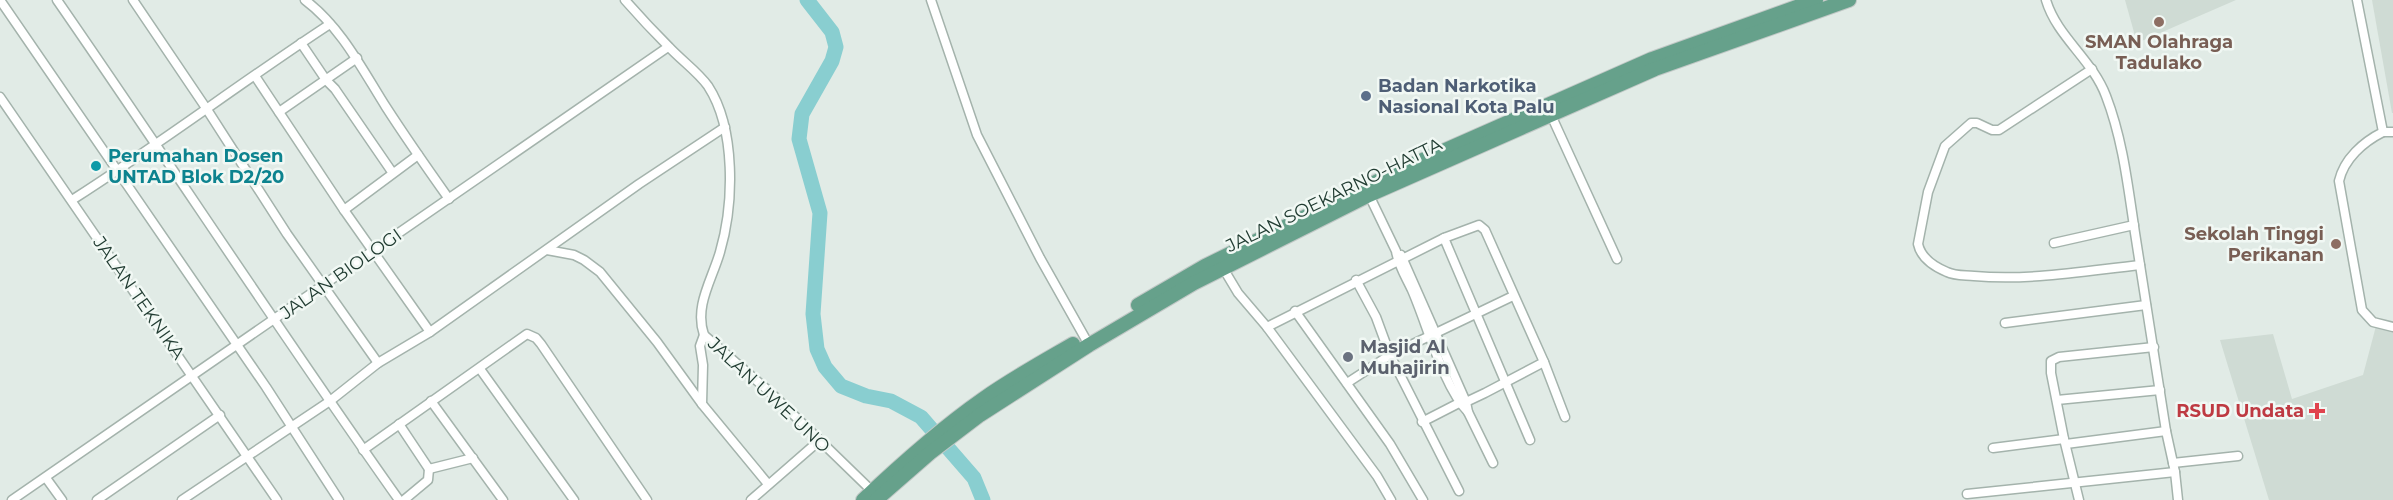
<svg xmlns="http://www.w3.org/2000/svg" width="2393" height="500" viewBox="0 0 2393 500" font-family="Montserrat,sans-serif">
<rect width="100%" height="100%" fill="#e1ebe6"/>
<!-- built -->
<g fill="#cfdbd4">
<path d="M2125 0H2236L2137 43Z"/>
<path d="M2372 0H2393V113H2392Z"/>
<path d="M2376 326 2393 331V500H2269L2220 340 2273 334 2292 399 2363 375Z"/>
</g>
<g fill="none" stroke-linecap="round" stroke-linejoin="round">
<!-- river -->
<path stroke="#89ced0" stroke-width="15" d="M807 0 832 32 836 47 832 61 802 114 799 139 820 213 813 314 817 349 825 367 841 386 866 396 891 401 921 417 974 478 983 500"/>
<defs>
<g id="minor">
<path d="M0 0 266 387 339 500"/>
<path d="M57 0C172 166 282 335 399 500"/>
<path d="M133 0 206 108 287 234 378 363"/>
<path d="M305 0C341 27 362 69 386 107 406 138 427 168 449 199"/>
<path d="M625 0C639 16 654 32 669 47 681 60 698 72 708 86 736 129 734 204 720 252 712 280 694 306 704 335L771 393 872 491"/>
<path d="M931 0 977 135 1040 258 1089 345"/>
<path d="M2046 0C2057 37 2092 59 2106 96 2123 140 2128 187 2135 233 2146 300 2156 366 2166 431L2175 472 2178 500"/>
<path d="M2357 0 2383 132C2363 142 2344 159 2339 181L2362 310 2373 322 2393 327"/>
<path d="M301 43 326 80 335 89 392 172"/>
<path d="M2092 69 1999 130H1992L1977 123H1971L1945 146 1928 192 1918 244C1921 258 1935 267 1947 272 1955 276 1965 275 1974 276 2029 281 2085 271 2140 265"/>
<path d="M255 76 344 210 430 332"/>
<path d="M0 97 277 500"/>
<path d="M279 112 357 58"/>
<path d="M1551 115 1617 259"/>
<path d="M2383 132H2393"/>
<path d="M1369 195 1396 251C1398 265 1406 277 1412 290 1427 324 1443 386 1468 412"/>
<path d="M72 200C160 144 243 81 330 24"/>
<path d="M344 210 418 155"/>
<path d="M1444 238 1530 440"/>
<path d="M2054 243 2134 225"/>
<path d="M547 250 574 255 584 260 600 272 657 342 702 404"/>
<path d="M1401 255 1466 402 1468 412 1493 463"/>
<path d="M1223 268 1238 293 1267 327 1377 476 1391 500"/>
<path d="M1356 280 1376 317 1390 355 1459 491"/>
<path d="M1295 311 1390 444 1423 500"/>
<path d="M2005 323 2146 305"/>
<path d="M1267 327 1444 238 1479 225 1485 230 1544 362 1565 417"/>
<path d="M704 335 700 346 703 365 702 404 768 484"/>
<path d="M480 369 574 500"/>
<path d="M1347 383 1390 355 1513 296"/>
<path d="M2057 400 2160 390"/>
<path d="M431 401 503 500"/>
<path d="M1422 422 1459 403 1466 402 1485 393 1544 362"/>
<path d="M399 424 429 469 473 458"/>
<path d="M2066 444 2166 431"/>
<path d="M1993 448 2064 439"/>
<path d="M363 450 527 334 536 338 541 344 647 500"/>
<path d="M2173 463 2238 456"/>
<path d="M46 478 62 500"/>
<path d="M1967 494 2175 472"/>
<path d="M12 500 668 47"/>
<path d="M97 500 220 415"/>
<path d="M182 500 330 401 378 363 430 332 639 184 725 127"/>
<path d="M404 500 428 480 429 469"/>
<path d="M751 500 820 440"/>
<path d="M2079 500 2064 439 2051 373V361L2059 357 2154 347"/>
</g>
<g id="primary">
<path d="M1138 305 1205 266 1400 170 1652 59 1816 0"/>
<path d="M863 500C901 464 940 429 983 399 1011 379 1042 362 1073 344"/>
<path d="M876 500 930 453 980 415 1089 345 1194 283 1369 195 1655 69 1849 0"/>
</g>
</defs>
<!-- minor casing -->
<use href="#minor" stroke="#a4b3ac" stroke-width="11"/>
<!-- primary casing -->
<use href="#primary" stroke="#c1c8c6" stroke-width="16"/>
<!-- minor -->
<use href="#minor" stroke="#fff" stroke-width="8"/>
<!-- primary -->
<use href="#primary" stroke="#66a18b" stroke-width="14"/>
</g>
<!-- markers -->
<g fill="#8d6e63" stroke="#f1f8f4" stroke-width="2">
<circle cx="2159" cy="22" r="6"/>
<circle cx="2336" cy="244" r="6"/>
</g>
<circle fill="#5c6f8a" stroke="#f1f8f4" stroke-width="2" cx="1366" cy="96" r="6"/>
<circle fill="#0f9aa8" stroke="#f1f8f4" stroke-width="2" cx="96" cy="166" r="6"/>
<circle fill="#6b7280" stroke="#f1f8f4" stroke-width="2" cx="1348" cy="357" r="6"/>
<path fill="#e0444e" stroke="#f1f8f4" stroke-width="2" d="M2314 402h6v6h6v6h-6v6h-6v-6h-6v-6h6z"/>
<g text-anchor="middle" stroke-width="5" stroke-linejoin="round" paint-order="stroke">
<!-- education labels -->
<g font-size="18" font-weight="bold" fill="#785e54" stroke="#f1f8f4">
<text x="2159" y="48">SMAN Olahraga<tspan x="2159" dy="21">Tadulako</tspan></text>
<text x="2324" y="240" text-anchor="end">Sekolah Tinggi<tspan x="2324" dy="21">Perikanan</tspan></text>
</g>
<!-- service labels -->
<g font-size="18" font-weight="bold" fill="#4e5e75" stroke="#f1f8f4" text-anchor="start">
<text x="1378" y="92">Badan Narkotika<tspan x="1378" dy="21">Nasional Kota Palu</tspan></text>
</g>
<!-- culture labels -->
<g font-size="18" font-weight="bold" fill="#0d838f" stroke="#f1f8f4" text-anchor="start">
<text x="108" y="162">Perumahan Dosen<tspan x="108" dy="21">UNTAD Blok D2/20</tspan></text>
</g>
<!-- street labels -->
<g font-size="18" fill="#213c32" stroke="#f1f8f4">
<text transform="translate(1334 195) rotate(-26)" y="6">JALAN SOEKARNO-HATTA</text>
<text transform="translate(341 274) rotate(-35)" y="6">JALAN BIOLOGI</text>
<text transform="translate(139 298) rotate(55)" y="6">JALAN TEKNIKA</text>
<text transform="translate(769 395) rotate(43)" y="6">JALAN UWE UNO</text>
</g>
<!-- worship labels -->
<g font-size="18" font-weight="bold" fill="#5b616d" stroke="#f1f8f4" text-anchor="start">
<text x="1360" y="353">Masjid Al<tspan x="1360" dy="21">Muhajirin</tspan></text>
</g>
<!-- health labels -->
<g font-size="18" font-weight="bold" fill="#be3a42" stroke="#f1f8f4" text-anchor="end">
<text x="2304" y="417">RSUD Undata</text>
</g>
</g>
</svg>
